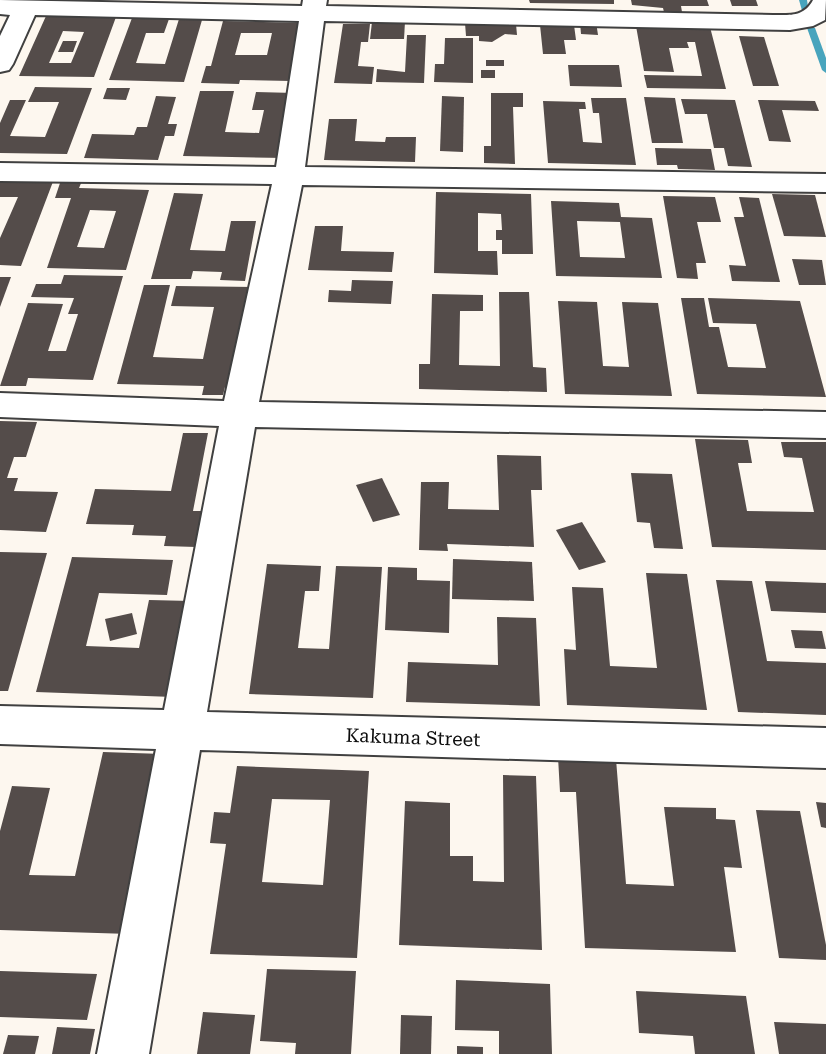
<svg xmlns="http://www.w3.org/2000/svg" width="826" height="1054" viewBox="0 0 826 1054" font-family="'Roboto Serif',serif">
<rect width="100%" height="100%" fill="#fdf7ef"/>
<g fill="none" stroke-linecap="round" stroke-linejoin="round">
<!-- stream -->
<g fill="#48a4bd" fill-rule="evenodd">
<path d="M799 0H807L809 14H803Z"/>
<path d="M808 26 815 28 826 58V73L822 70 807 28Z"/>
</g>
</g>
<!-- building -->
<g fill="#544c4a" fill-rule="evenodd">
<path d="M529 0H614V4L530 3Z"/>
<path d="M631 0H707L709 6H681L682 12H664L663 8 632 5Z"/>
<path d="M730 0H756L758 6H732Z"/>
<path d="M46 16 116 17 94 77 19 76ZM63 31 84 32 71 63H49Z"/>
<path d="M132 18 169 19 164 33H146L136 63 165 64 179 19 202 20 184 82 109 80Z"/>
<path d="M223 21 301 23 291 81 240 80 239 84 201 83 206 66H211ZM241 33H272L267 55H235Z"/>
<path d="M372 22H405L404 39H370Z"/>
<path d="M580 22H596L598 35 581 34Z"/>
<path d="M465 23 516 24 517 35 505 34 492 42 479 41V36H466Z"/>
<path d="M343 24H370L368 42H361L358 66 374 67 372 84 334 83Z"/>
<path d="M540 25H574L576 40H564L566 54H543Z"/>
<path d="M636 26 710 27 726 89 647 88 644 75 702 76 695 42H687L689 48H669L674 72 644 71Z"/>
<path d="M407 35H426L424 83 376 82 377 69 405 72Z"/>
<path d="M739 36 764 37 779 86H753Z"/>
<path d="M445 38H473V83L434 82 435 64H444Z"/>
<path d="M63 41H77L73 52H58Z"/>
<rect x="486" y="60" width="18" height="6"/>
<path d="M568 65H619L622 87 570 86Z"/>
<rect x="481" y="70" width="14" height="8"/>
<path d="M35 87 92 88 67 154 0 153V123L10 100H26L10 136 45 137 59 102H28Z"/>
<path d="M107 88H130L126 100 103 99Z"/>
<path d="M200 91H234L225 132 259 133 264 110H252L256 92 295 93 284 158 183 156Z"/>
<path d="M491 93H523V107H513L515 164 484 163V146H491Z"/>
<path d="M156 96 176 97 168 124H177L174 136H165L158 160 84 158 92 134 134 135 137 127H147Z"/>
<path d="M442 96 464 97 463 152 440 151Z"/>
<path d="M644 97 675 98 683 143H652Z"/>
<path d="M591 98H626L636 165 548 163 543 101 585 102 586 109H579L583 142 602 143 599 113H593Z"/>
<path d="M681 99 735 100 752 167 728 166 724 148H714L707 114H685Z"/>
<path d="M758 100 815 101 819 111 782 110 791 142 769 141Z"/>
<path d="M329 119H357L355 141 385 142 386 137H416L415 162 324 160Z"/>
<path d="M655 148 711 149 715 170 678 169 677 165H657Z"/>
<path d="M0 178 54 179 21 266 0 265V238L18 197H0Z"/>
<path d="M61 180 82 181 79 188 149 190 126 270 47 268 71 198H55ZM90 210 116 211 104 248 77 247Z"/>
<path d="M436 192 531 194 533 254H502V240H496V230H502L501 214 478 213V251H497L498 275 434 273Z"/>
<path d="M174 193 203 194 190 250 225 251 231 221H256L245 281 220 280 222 272 193 271 191 279H151Z"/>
<path d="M772 194 815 195 826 237 784 236Z"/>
<path d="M663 196 715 197 721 222H697L706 263H696L698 279 677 278Z"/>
<path d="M739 197 759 198 780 282 732 281 729 265 746 266 734 217H744Z"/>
<path d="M551 201 619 203 621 217 652 218 662 278 556 276ZM577 221 620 222 625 258 580 257Z"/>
<path d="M315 226H343L341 251 394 252 392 272 308 270Z"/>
<path d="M792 259 822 260 826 285H799Z"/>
<path d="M64 275 123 276 93 380 28 378 26 386H0L28 303 63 304 48 351H66L78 314H68L74 298 31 297 36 284H61Z"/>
<path d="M0 277H11L0 307Z"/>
<path d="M352 280 393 281 391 304 328 302 329 290 351 291Z"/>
<path d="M144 285H170L153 357 203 359 214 307 171 306 176 286 254 287 235 387H225L223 395H202L204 386 117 384Z"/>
<path d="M499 292H529L533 367 546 368 547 392 419 389V364H430L432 294 483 295V311H460L459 365 500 366Z"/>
<path d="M681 298H704L709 327H719L728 367 766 368 756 324 713 323 708 298 800 301 826 397 697 394Z"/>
<path d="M558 301 597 302 603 366 629 367 622 302 658 303 672 396 565 394Z"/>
<path d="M0 421 37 422 26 457H14L7 478H18L14 491 58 492 46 532 0 530Z"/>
<path d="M183 433H208L193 511H203L196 547 164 546 166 536 132 535 134 525 86 524 95 489 171 491Z"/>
<path d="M695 439 748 440 752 463H738L747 511 814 512 802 458 784 457 781 442H826V550L712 547Z"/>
<path d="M497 455 541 456 542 490H531L534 547 447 544 448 551 419 550 421 482H449L448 509 499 510Z"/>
<path d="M631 473 672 474 683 549 654 548 650 523 637 522Z"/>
<path d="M382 478 400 515 373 522 356 485Z"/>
<path d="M582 522 606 562 579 570 556 530Z"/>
<path d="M0 552 47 553 8 691H0Z"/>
<path d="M72 557 173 560 167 595 99 593 86 646 139 648 149 600 191 601 173 697 36 692Z"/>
<path d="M453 559 532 562 534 601 452 599Z"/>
<path d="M267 564 321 566 319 591H305L298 648 329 649 336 566 382 567 373 698 249 694Z"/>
<path d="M388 567 417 568V580L450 581 449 633 385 630Z"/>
<path d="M646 573 687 574 707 710 567 705 564 649 576 650 572 587 603 588 610 666 657 668Z"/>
<path d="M716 580 752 581 767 661 826 663V715L738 712Z"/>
<path d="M765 581 826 583V613L771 611Z"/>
<path d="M132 613 137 634 110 641 105 619Z"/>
<path d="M497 617 536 618 540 706 406 702 408 662 498 665Z"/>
<path d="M791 630 822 631 826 649 795 648Z"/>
<path d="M103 752 163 754 130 934 0 930V831L12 786 50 788 29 875 75 876Z"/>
<path d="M558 757 616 759 626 884 674 886 664 807 716 808V819L735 820 742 868 724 867 736 952 585 948 576 792H560Z"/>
<path d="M237 766 369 771 357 958 210 954 226 844 210 843 214 812 230 813ZM272 799 330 800 323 885 262 882Z"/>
<path d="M503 775 536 776 542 950 399 945 405 801 450 803V856H473V881L504 882Z"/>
<path d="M816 802 826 803V828L821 827Z"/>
<path d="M756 810 800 811 826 945V960L779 958Z"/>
<path d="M267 969 356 971 351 1054H295L296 1043 260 1041Z"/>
<path d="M0 971 97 974 87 1020 0 1017Z"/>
<path d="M456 980 550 984 552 1054H499V1031L455 1030Z"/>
<path d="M636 991 746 996 755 1054H695L693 1036 639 1033Z"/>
<path d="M203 1012 255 1015 250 1054H197Z"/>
<path d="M401 1015 432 1016 431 1054H400Z"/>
<path d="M774 1022 826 1024V1054H779Z"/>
<path d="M57 1027 95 1029 90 1054H52Z"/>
<path d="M8 1035 39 1036 35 1054H3Z"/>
<path d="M457 1046 483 1047V1054H457Z"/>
</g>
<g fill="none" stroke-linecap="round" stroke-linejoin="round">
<defs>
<path id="minor" d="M0 0 302 6 303 0H327L326 6 773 15C790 15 804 17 813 0H826L825 20 813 26 790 30 324 21 305 167 826 174V192L302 185 259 402 826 412V438L255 427 207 712 826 728V768L200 750 149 1054H97L156 749 0 744V706L164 710 219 426 0 417V393L224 401 272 184 0 181V163L276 167 299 21 35 15 13 64 9 70 0 72V36L10 15 0 14Z"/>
</defs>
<!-- minor casing -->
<use href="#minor" stroke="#404040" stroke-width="4"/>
<!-- minor -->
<use href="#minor" fill="#fff" fill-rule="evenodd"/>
</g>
<g text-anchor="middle" stroke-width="7" stroke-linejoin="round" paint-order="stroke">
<!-- street labels -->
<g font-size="19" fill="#0d0d0d" stroke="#fff">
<text transform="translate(413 737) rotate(2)" y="7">Kakuma Street</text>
</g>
</g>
</svg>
